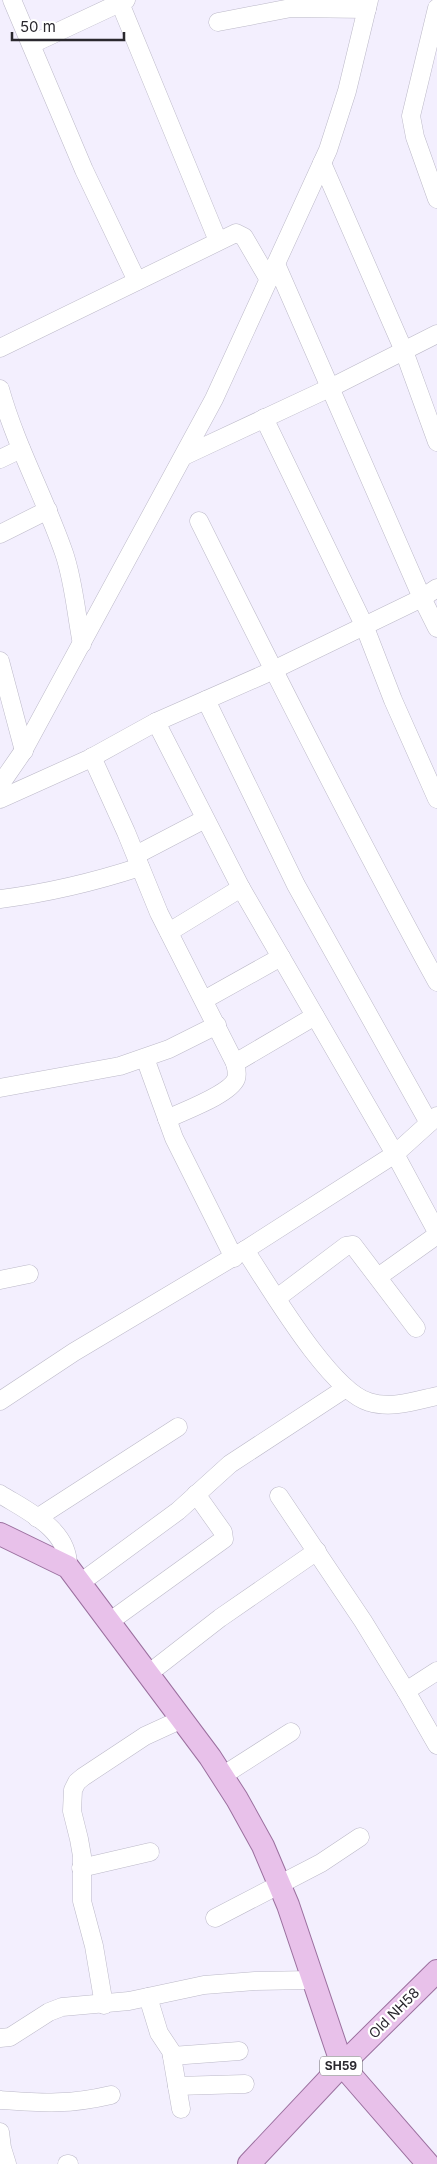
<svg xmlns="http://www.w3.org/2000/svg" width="437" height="2164" viewBox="0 0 437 2164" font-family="Inter,sans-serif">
<rect width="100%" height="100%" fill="#f3effe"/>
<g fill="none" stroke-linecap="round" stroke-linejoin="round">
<defs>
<g id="minor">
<path d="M12 0 84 170 137 281"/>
<path d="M120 3 218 241"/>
<path d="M437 8 411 116 415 137 437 199"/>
<path d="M218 22 291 8 367 9"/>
<path d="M32 44 126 0"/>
<path d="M322 163 404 351 437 442"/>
<path d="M276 264 422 598 437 628"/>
<path d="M0 348 236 233 244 237 269 280"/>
<path d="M0 389C16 446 45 498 64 553 74 582 76 614 82 644"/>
<path d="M264 418 364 625 393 700 437 799"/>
<path d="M184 456 338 384 437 334"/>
<path d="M0 459 21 449"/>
<path d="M199 521C276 676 354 831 437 982"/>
<path d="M0 534 48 510"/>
<path d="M0 661 24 751"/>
<path d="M206 700 296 885 429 1123"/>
<path d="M156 722 241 888 395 1154 437 1232"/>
<path d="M92 757 126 832 159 913 235 1063 315 1016"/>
<path d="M0 785 22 753 214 399 328 150 347 91 369 0"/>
<path d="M0 799 89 759 156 722 265 674 422 598 437 588"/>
<path d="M136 855 205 819"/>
<path d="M0 899C48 893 94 882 140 867"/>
<path d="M169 932 241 888"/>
<path d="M204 1000 281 957"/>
<path d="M145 1058 174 1138 234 1258"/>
<path d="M0 1088 120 1066 169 1049 217 1025"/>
<path d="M167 1119C183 1111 229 1095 236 1079 238 1073 236 1068 235 1063"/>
<path d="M245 1250 395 1154 437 1116"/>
<path d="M378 1277 437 1235"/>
<path d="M0 1280 29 1274"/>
<path d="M277 1298 346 1246 353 1245 416 1328"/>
<path d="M0 1401 74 1352 245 1250C269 1286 330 1391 369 1402 391 1409 415 1401 437 1396"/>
<path d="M0 1494C27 1511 69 1529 68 1567"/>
<path d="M279 1496 363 1621 406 1691 437 1671"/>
<path d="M37 1518 178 1427"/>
<path d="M80 1583 178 1511 230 1464 346 1388"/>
<path d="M109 1622 224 1539 223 1532 196 1494"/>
<path d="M148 1674 220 1618 317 1551"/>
<path d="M406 1691 437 1745"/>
<path d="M222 1776 291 1732"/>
<path d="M81 1868 150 1852"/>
<path d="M215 1918 321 1863 360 1837"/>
<path d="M148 1997 159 2033 171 2051 181 2109"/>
<path d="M104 2005 94 1946 82 1901V1856L79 1839 72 1811 73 1790 77 1782 83 1777 145 1736 182 1719"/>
<path d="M0 2038 10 2037 49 2012 62 2007 129 2001 204 1985 255 1981 312 1980"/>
<path d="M172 2056 239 2051"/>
<path d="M177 2086 245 2084"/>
<path d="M0 2100C43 2103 69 2105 111 2095"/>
<path d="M0 2132 2 2148 7 2164"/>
<path d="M67 2164H69"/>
</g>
<g id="major">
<path d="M0 1534 68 1567 210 1757 237 1799 263 1846 288 1905 342 2065 428 2164"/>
<path d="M249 2164 342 2065 437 1971"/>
</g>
</defs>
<!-- minor casing -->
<use href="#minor" stroke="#bcb9c8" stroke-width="19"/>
<!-- major casing -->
<use href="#major" stroke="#9b709f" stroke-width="24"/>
<!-- minor -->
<use href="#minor" stroke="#fff" stroke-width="18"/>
<!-- major -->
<use href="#major" stroke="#e8c1ea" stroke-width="22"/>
</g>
<g text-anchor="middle" stroke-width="4.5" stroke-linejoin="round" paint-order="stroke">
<!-- shield labels -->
<rect fill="#fff" stroke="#6a686d" stroke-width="1" x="320" y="2056.5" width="42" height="19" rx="4"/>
<g font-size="12" font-weight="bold" fill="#2a282e">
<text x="341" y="2070">SH59</text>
</g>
<!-- street labels -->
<g font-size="14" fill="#2a282e" stroke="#fff">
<text transform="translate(394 2013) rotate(-45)" y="5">Old NH58</text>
</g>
</g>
<!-- scale -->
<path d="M12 32v8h112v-8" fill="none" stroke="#2a282e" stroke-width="2.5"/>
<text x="20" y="32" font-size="15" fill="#2a282e" stroke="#ffffff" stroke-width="4" paint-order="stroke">50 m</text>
</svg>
